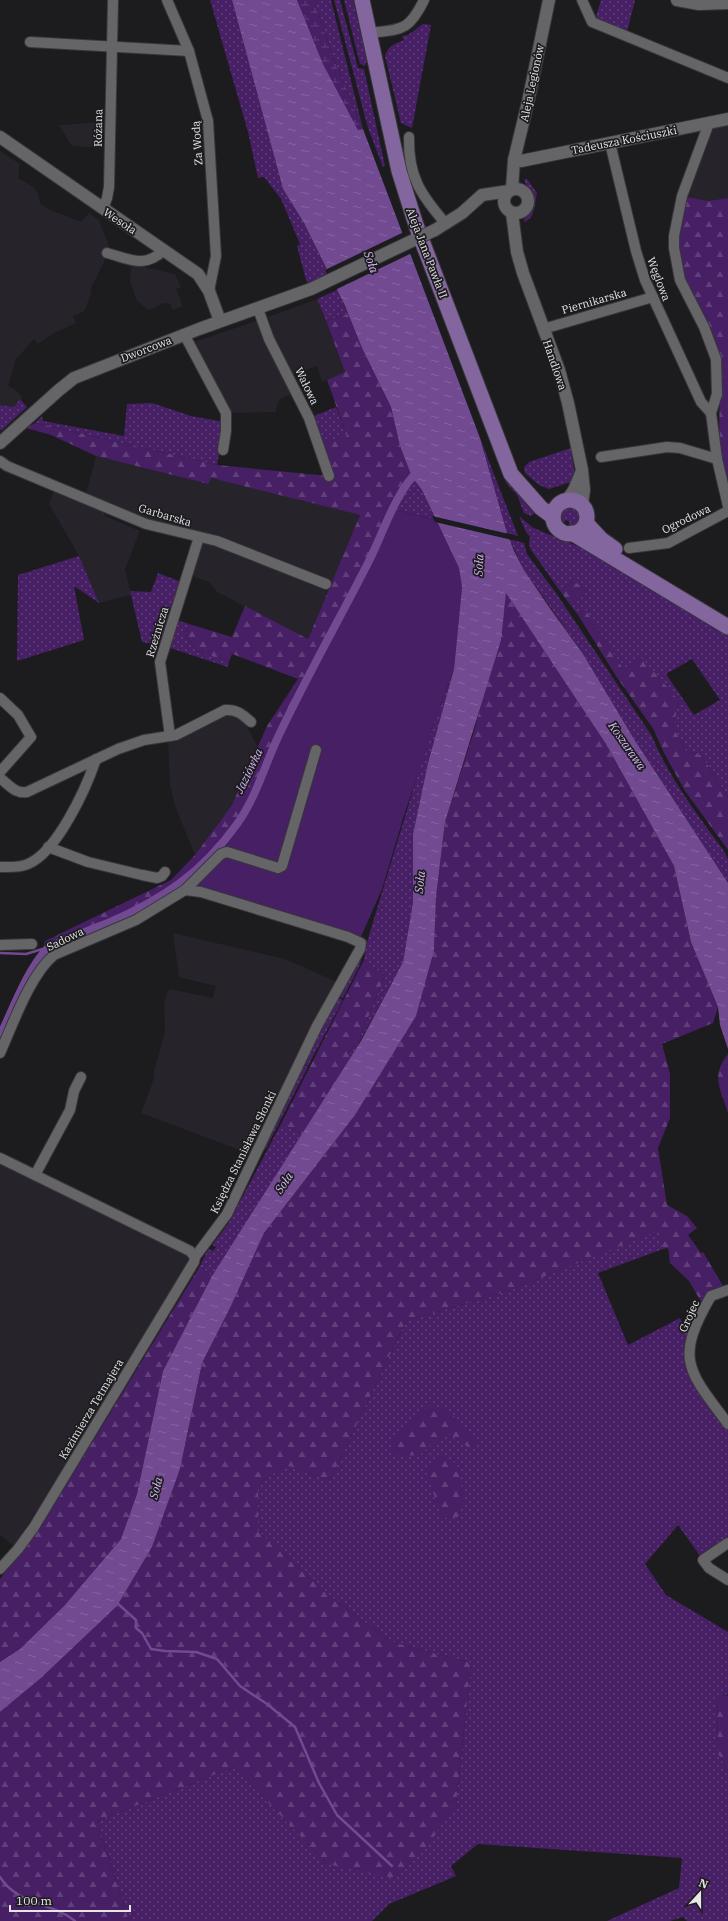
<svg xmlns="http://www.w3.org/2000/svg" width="728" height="1921" viewBox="0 0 728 1921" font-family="'IBM Plex Serif',serif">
<defs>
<pattern id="grass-dots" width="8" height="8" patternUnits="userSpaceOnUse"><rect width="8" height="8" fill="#461f64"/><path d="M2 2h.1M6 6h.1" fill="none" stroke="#613f7a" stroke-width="1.8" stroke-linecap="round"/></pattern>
<pattern id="forest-firs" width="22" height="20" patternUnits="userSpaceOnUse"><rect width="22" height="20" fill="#461f64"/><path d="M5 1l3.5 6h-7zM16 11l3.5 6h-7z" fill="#613f7a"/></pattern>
<pattern id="wetland-marsh" width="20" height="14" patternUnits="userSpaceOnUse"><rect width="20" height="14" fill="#461f64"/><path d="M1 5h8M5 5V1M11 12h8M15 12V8" fill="none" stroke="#613f7a"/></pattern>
<pattern id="water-ripples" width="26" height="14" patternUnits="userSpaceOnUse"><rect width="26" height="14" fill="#714a92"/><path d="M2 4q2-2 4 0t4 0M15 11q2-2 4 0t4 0" fill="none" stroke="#8564a1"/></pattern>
</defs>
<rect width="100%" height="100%" fill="#1c1b1e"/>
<!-- built -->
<g fill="#27232b">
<path d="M103 122V148L72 146 59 125Z"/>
<path d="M728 123V198L708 201 682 196 710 126Z"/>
<path d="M0 151 20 164 18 178 32 186 38 194 40 203 48 209 81 222 89 213 99 220 109 246 104 262 90 290 92 292 84 311 73 316 76 323 52 334 38 344 34 339 16 359 8 386 14 389 22 397 14 407 0 405Z"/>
<path d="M131 264 175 274 181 287 176 289 183 306 173 310 170 304 164 303 149 310 137 301 130 281Z"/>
<path d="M317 299 345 372 322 382 317 366 290 375 270 331 272 328 268 317Z"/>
<path d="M259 320 296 392 280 399 275 412 226 413 194 342Z"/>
<path d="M96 456 207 484 211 478 360 515 332 582 322 579 329 588 308 639 217 592 209 582 187 574 199 537 103 509 105 516 140 531 125 569 131 595 99 603 79 556 49 504 56 486 85 498Z"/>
<path d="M226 713 243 718 258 748 232 805 195 855 175 806 170 784 168 739Z"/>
<path d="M173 933 285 959 337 982 253 1155 141 1113 155 1076 153 1075 165 1032 164 1002 169 989 213 998 216 986 179 977Z"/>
<path d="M0 1158 190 1257 191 1260 61 1473 14 1546 0 1535Z"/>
</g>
<!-- grass -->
<g fill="url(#grass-dots)" fill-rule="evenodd">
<path d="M210 0H232L283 189 304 223 332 280 311 289 306 280 297 246 300 244 281 199 264 177 258 178 248 132Z"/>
<path d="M314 0H331L363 129 333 57Z"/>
<path d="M334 0H340L358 68 364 69 385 166 383 167 368 128Z"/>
<path d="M344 0H353L367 60 365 66 360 64Z"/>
<path d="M601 0H635L627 32 599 20 596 16Z"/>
<path d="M423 24 431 25 412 128 401 123 385 56C388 46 394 44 404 40L402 36 408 35Z"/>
<path d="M524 179H527L537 193C535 203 535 219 524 222 524 213 534 207 532 197 531 191 526 186 524 179Z"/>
<path d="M337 290 348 314 326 321 317 299Z"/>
<path d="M20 399 27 407 2 430H0V405L14 407Z"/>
<path d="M152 403 191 416 225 422 217 465 35 423 42 416 43 421 124 436 127 404Z"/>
<path d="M336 407 347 436 318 445 309 418Z"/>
<path d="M480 438 518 536 507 533Z"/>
<path d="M493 448C505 474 514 492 537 511L531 516 524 513 517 495 507 484Z"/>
<path d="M571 448 574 471 571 482 549 489 539 485 525 473 524 467 529 462Z"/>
<path d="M412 477 422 490 436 520 393 509Z"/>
<path d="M568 507C576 507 580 511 581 519L575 527H567L570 522 566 520 562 525 560 521 561 511Z"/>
<path d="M519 516 532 527 543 532 592 552 728 632V797L701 755 686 751 673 727 679 701 623 669 585 610 578 615 571 606 588 590 573 581 560 591 531 550 529 544 530 537 526 532ZM692 659 720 700 694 715 666 674Z"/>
<path d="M509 539 524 543 527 554 556 593 652 736C669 778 697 814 724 851L728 859V883L634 739 583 654 524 570Z"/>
<path d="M79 556 99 603 74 586 84 640 17 661 18 575Z"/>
<path d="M158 573 184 583 173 619 189 624 185 636 197 651 229 662 228 667 164 646 142 642 130 591 151 592Z"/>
<path d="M454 669 428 763 413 834V902L403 962 352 1056 349 1053 360 1037 385 976 364 960 367 942 433 724Z"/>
<path d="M364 952 359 967 343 998 337 995Z"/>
<path d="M336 997 343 1000 308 1066 302 1063Z"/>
<path d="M301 1064 308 1067 265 1150 262 1148Z"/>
<path d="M281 1124 303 1134 212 1276 200 1266 208 1249 213 1251 216 1247 212 1245 228 1224Z"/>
<path d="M661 1229 663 1249 598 1273 628 1345 680 1318 688 1334 689 1358 728 1424V1543L703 1560 678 1525 645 1564 666 1595 728 1632V1694L717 1699 718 1754 728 1770V1921H687L683 1917 670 1921H607L679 1888 682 1858 478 1844 451 1866 456 1876 389 1904 372 1921H129L97 1821 234 1767 327 1864 456 1804 471 1663 392 1642 327 1594 258 1531V1484L286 1465 330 1480 406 1321 508 1291Z"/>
</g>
<!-- forest -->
<g fill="url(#forest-firs)">
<path d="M687 197 708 201 728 198V490L719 444 720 366 717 345 684 276 679 255V237Z"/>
<path d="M348 314 362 348 391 407 400 446 412 477 393 510 369 561 307 678 279 736 253 795 221 854 185 890 51 962 38 971 45 941 171 880 195 855 232 805 267 726 298 679 232 654 229 662 197 651 185 636 189 624 232 637 245 606 308 639 360 515 211 478 208 484 96 456 51 435 26 428 35 423 217 465 329 476 318 445 347 436 327 380 345 372 326 321Z"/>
<path d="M573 581 588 590 571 606 560 591Z"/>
<path d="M506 592 606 744 674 866 691 942 718 1007 713 1023 662 1044 670 1074V1118L658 1148 667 1205 687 1216 697 1228 688 1235 701 1253 703 1252 726 1291 707 1303 700 1300 689 1281 670 1263 668 1248 663 1249 660 1230 508 1291 406 1321 330 1480 286 1465 258 1484V1531L327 1594 392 1642 471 1663 456 1804 428 1845 394 1878 327 1864 234 1767 97 1821 129 1921H0V1712L41 1678 117 1606 152 1547 180 1469 202 1363 231 1306 264 1233 355 1115 434 950 436 897 445 822 475 728 504 611Z"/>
<path d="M585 609 623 669 642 658 679 701 673 727 686 751 701 755 728 797V850L685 791 664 753 654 730 616 676 578 615Z"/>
<path d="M364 960 385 976 360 1037 349 1053 352 1056 303 1134 281 1124Z"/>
<path d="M728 1054V1113C721 1089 710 1076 728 1054Z"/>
<path d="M200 1266 212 1276 163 1371 137 1494 121 1539 64 1606 20 1649 0 1662V1579L38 1531Z"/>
<path d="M431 1405 447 1410 480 1441 472 1450 446 1432 419 1456 393 1454V1437Z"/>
<path d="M441 1455 457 1464 464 1498 458 1517 442 1518 426 1472Z"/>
<path d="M728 1695V1770L718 1754 717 1698Z"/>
</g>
<!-- wetland -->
<path fill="url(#wetland-marsh)" d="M297 0H314L333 57 363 129 358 130 323 64Z"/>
<!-- pitch -->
<path fill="#461f64" d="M393 509 436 520 459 568 462 587 454 669 433 724 420 769 405 812 382 889 360 939 185 890 221 854 253 795 279 736 307 678 369 561Z"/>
<!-- water -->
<path fill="url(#water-ripples)" d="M232 0H297L323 64 358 130 363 129 480 438 507 533 514 551 524 570 549 607 583 654 634 739 728 883V1049L720 1025 718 1007 691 942 674 866 606 744 506 593 501 640 445 822 436 897 434 950 416 1016 355 1115 264 1233 231 1306 202 1363 180 1469 152 1547 117 1606 41 1678 0 1712V1662L20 1649 64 1606 121 1539 137 1494 163 1371 212 1276 361 1041 403 962 413 902V834L428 763 454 669 462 587 459 568 422 490 412 477 400 446 391 407 362 348 345 306 304 223 283 189Z"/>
<!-- pier -->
<g fill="#1c1b1e">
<path d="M404 232 412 253 335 290 325 270Z"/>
<path d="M432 516 509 534 512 540 435 522Z"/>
</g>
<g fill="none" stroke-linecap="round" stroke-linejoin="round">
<!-- stream -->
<g stroke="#714a92" stroke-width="2.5">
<path d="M0 953 26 954 49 947"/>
<path d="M116 1602 136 1620V1628L142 1633 151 1649 165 1651 196 1652 217 1659 240 1686 267 1704 295 1727 319 1783 337 1815 392 1866"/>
<path d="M0 1877C17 1905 52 1902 75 1921"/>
</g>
<!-- canal -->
<path stroke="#714a92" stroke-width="8" d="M0 1036C12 1011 28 968 47 949 55 942 96 928 108 923 162 900 202 873 237 824 256 798 265 764 279 735 307 676 339 620 368 563 383 534 395 492 419 470"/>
<defs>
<g id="minor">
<path d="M167 0 189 51 208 121 216 256 209 291"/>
<path d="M582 0 592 22 728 78"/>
<path d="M370 33C402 29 409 31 424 0"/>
<path d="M30 42 189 51"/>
<path d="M709 123 682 196 674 236V248L680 280 704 327 716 359 717 394 711 413 717 459 728 506"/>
<path d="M409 137C408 177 421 195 446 224"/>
<path d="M610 143 636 251 645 280 701 402 711 413"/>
<path d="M103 209 107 198 109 187 113 0"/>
<path d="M107 253C130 259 144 269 164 250"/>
<path d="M258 309 269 339 309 418 329 476"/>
<path d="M543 329 653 297"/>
<path d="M184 334 226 413V431L223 450"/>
<path d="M601 457 667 447 680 448 717 459"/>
<path d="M0 461 7 466 146 524 217 541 326 584"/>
<path d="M629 548 668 543 728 511"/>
<path d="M0 698 18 715 31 737 0 772"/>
<path d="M170 736 160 662 199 537"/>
<path d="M0 778C9 785 15 794 27 792L118 749 144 740 176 735 225 710C237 709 243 715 251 722"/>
<path d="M48 847 88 862 142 875 157 878 162 876 165 872"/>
<path d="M0 867C9 867 19 868 28 864 57 852 86 789 96 759"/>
<path d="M0 945 32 944"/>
<path d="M0 1053C13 1024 30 975 54 955L136 920 185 890"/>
<path d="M0 1158 190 1251 195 1257"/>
<path d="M35 1175 70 1110 74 1091 81 1077"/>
<path d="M728 1290 711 1296C674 1360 688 1370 728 1424"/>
<path d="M728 1543 703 1560 709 1568 728 1580"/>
<path d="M0 1569 18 1549 34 1527 194 1262 195 1257 227 1214 317 1026 360 949 361 943 348 937 201 892 185 890 221 854 227 852 278 868 282 866 316 750"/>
</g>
<g id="tertiary">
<path d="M677 0 699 4 728 3"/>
<path d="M0 137 198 274 209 291 220 321"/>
<path d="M521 161 728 119"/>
<circle cx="516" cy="201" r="12"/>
<path d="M512 189 514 160 528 102 549 0"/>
<path d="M512 213 517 252 523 273 559 370 568 403 582 470 584 490 582 505"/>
<path d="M435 230 462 213 482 195 509 191"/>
<path d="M0 443 59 390 74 378 199 329 311 289 418 238"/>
<path d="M567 500 574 490 581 473"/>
</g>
<g id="primary">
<path d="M362 0 399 171 416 225 511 474 541 508 553 517"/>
<circle cx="570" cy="517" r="17"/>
<path d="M586 523 601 539 615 549"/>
<path d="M572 533 728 627"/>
</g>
</defs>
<!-- minor casing -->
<use href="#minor" stroke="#383739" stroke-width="12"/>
<!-- tertiary casing -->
<use href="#tertiary" stroke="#383739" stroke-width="14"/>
<!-- primary casing -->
<use href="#primary" stroke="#383739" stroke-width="17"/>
<!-- minor -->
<use href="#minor" stroke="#656467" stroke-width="10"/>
<!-- tertiary -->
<use href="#tertiary" stroke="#656467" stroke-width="12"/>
<!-- primary -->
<use href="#primary" stroke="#84669f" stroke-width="15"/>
<defs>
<path id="tertiary-bridge" d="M418 238 435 230"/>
</defs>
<!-- tertiary-bridge casing -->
<use href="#tertiary-bridge" stroke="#383739" stroke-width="14" stroke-linecap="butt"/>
<!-- tertiary-bridge -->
<use href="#tertiary-bridge" stroke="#656467" stroke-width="12"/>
</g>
<g text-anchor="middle" stroke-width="3.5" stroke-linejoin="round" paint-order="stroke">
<!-- street labels -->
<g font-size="11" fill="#e6e5e7" stroke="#1c1b1e">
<text transform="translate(532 83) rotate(-78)" y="4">Aleja Legionów</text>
<text transform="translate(98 128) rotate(-89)" y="4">Różana</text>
<text transform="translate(624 140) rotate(-11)" y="4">Tadeusza Kościuszki</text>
<text transform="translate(197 143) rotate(-94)" y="4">Za Wodą</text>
<text transform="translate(120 221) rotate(34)" y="4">Wesoła</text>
<text transform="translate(427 253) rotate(69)" y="4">Aleja Jana Pawła II</text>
<text transform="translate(659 279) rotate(69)" y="4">Węglowa</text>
<text transform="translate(594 301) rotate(-16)" y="4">Piernikarska</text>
<text transform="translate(146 349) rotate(-21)" y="4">Dworcowa</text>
<text transform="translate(555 365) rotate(71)" y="4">Handlowa</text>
<text transform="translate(307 386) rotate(64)" y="4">Wałowa</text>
<text transform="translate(165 515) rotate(16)" y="4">Garbarska</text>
<text transform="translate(686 519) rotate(-26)" y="4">Ogrodowa</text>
<text transform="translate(157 632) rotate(-73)" y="4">Rzeźnicza</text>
<text transform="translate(65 939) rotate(-26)" y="4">Sadowa</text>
<text transform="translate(243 1152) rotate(-64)" y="4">Księdza Stanisława Słonki</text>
<text transform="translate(689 1316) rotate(-66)" y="4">Grojec</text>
<text transform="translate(91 1409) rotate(-59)" y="4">Kazimierza Tetmajera</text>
</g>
<!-- water labels -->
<g font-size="12" font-style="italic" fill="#d6b7f4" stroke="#1c1b1e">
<text transform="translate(371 262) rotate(70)" y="4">Soła</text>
<text transform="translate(479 565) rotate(-88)" y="4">Soła</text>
<text transform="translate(627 746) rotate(55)" y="4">Koszarawa</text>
<text transform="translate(249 771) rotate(-64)" y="4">Jaziówka</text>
<text transform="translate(420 882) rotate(-84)" y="4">Soła</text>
<text transform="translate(284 1183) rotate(-56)" y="4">Soła</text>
<text transform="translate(156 1488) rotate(-75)" y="4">Soła</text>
</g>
</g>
<!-- north arrow -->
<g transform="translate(700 1893) rotate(21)" stroke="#1c1b1e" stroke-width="3" paint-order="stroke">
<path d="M0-3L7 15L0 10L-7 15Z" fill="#e6e5e7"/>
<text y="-6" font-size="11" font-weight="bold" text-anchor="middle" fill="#e6e5e7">N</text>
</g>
<!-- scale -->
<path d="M10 1905v6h120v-6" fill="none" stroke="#e6e5e7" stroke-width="2"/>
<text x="16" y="1905" font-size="12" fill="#e6e5e7" stroke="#1c1b1e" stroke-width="3" paint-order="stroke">100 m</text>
</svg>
